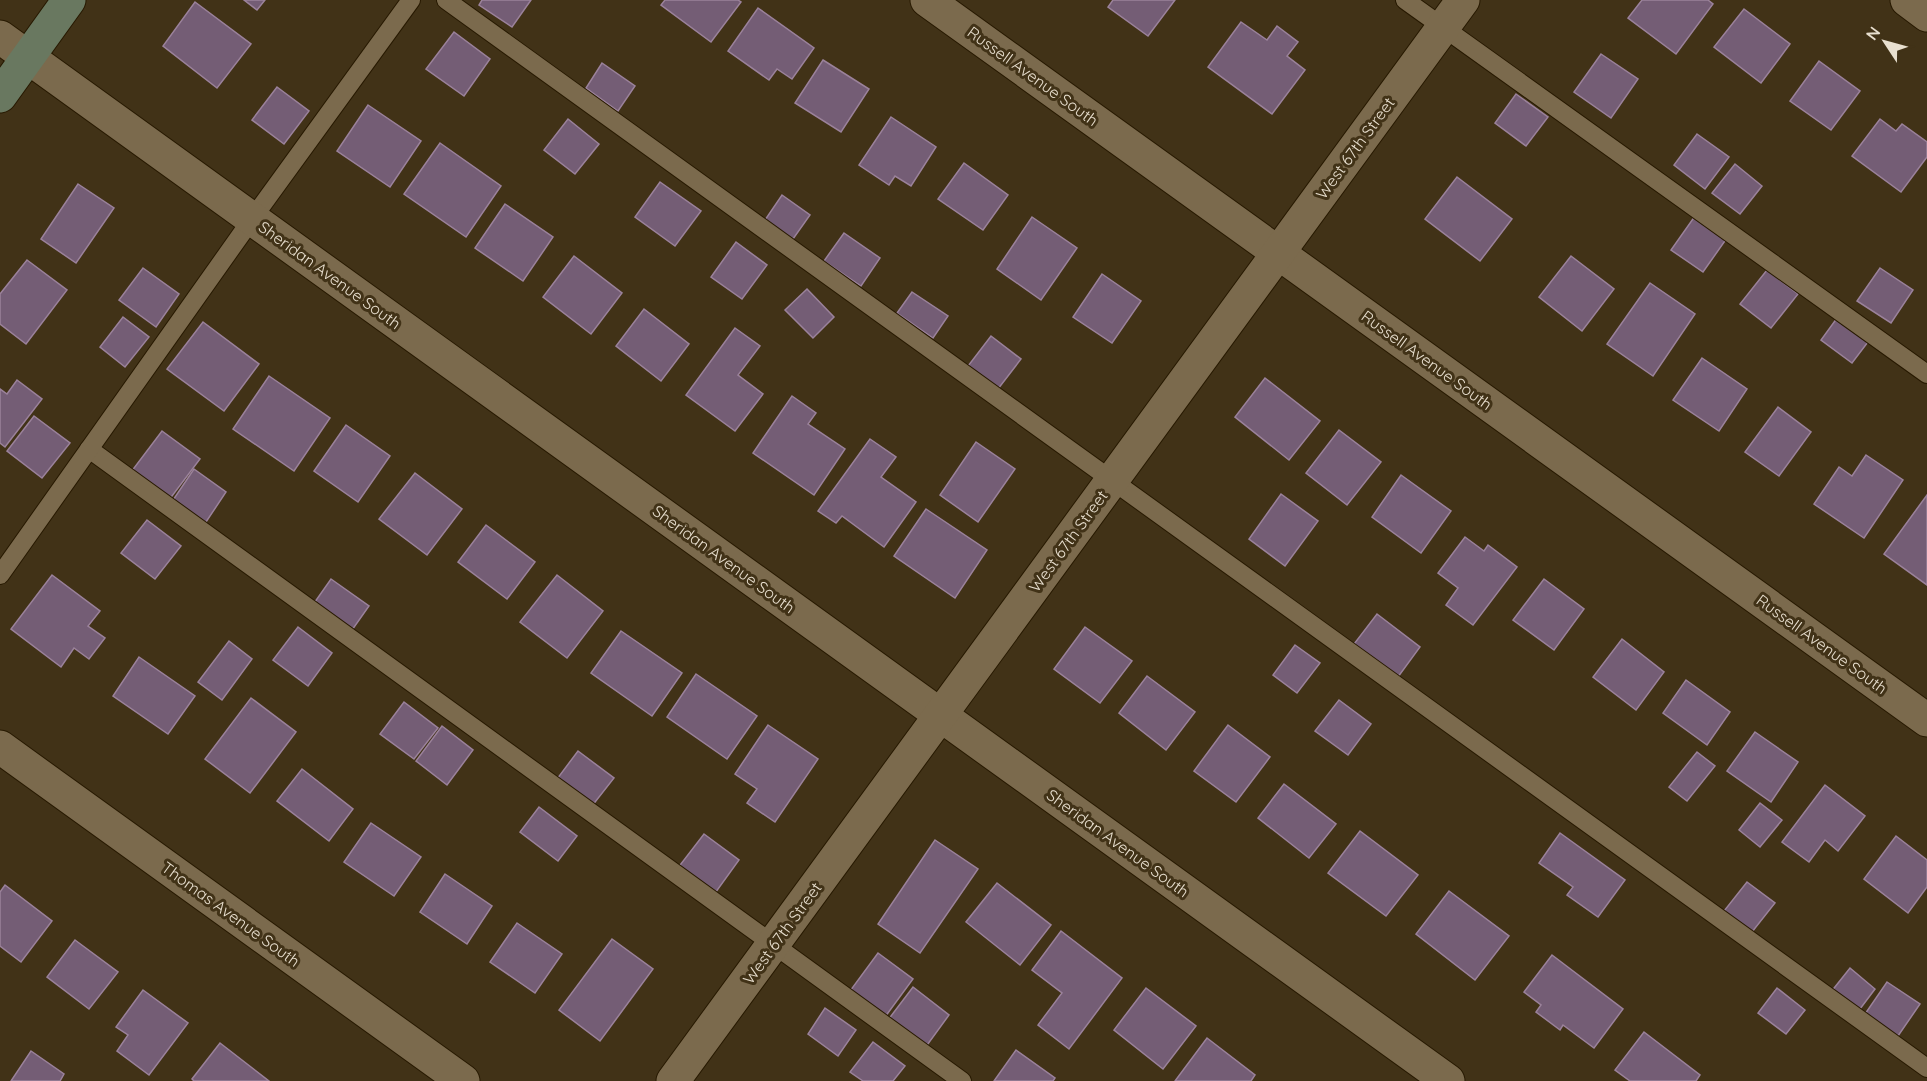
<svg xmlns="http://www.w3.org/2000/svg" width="1927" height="1081" viewBox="0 0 1927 1081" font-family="Quicksand,sans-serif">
<rect width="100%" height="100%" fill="#413217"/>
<!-- building -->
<g fill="#745d75" stroke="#9b829b" stroke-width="1.5">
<path d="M244 0H265L257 10Z"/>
<path d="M482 0H531L512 27 479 5Z"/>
<path d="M665 0H738L741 2 711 42 661 5Z"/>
<path d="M1113 0H1175L1148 36 1108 7Z"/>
<path d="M1642 0H1708L1713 4 1676 54 1628 18Z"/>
<path d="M195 2 251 44 217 88 163 46Z"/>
<path d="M758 8 814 48 792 79 777 69 769 80 728 51Z"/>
<path d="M1744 9 1790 44 1761 83 1714 47Z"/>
<path d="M1241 22 1267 40 1277 26 1298 42 1287 56 1305 70 1272 114 1208 67Z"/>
<path d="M454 32 490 59 464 96 426 69Z"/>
<path d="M1601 54 1638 79 1611 118 1574 92Z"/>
<path d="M823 60 869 89 841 132 795 103Z"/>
<path d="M1819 61 1860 91 1831 130 1790 101Z"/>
<path d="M602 63 635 86 618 111 586 88Z"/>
<path d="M277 87 309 111 284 144 252 120Z"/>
<path d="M1516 94 1548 117 1526 146 1495 123Z"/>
<path d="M368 105 421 141 390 187 337 151Z"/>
<path d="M891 117 936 147 911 186 895 176 889 185 859 165Z"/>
<path d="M568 119 599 144 575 174 544 150Z"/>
<path d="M1880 119 1896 131 1902 124 1927 142V157L1901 192 1852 156Z"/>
<path d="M1697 134 1729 157 1705 189 1674 165Z"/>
<path d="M440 143 501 186 466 237 404 194Z"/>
<path d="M964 163 1008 195 983 230 938 199Z"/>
<path d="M1735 164 1762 186 1740 214 1712 193Z"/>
<path d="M1457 177 1512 219 1480 261 1425 219Z"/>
<path d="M660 182 701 211 675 246 635 217Z"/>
<path d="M78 184 114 208 76 263 41 239Z"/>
<path d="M782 195 810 215 793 239 765 220Z"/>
<path d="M505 204 553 237 523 281 475 248Z"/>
<path d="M1695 216 1727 238 1703 272 1671 250Z"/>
<path d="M1032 217 1077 248 1041 300 997 269Z"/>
<path d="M844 233 880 258 861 286 824 261Z"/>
<path d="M736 242 767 265 742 299 711 277Z"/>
<path d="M574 256 622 293 591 334 543 297Z"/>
<path d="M1571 256 1614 289 1582 331 1539 297Z"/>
<path d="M27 260 67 290 26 344 0 324V294Z"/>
<path d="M143 268 179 294 156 327 119 300Z"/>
<path d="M1880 268 1913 290 1891 323 1857 301Z"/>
<path d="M1767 270 1798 294 1771 328 1740 304Z"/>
<path d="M1102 274 1141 301 1112 343 1073 317Z"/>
<path d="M1650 283 1695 314 1653 376 1607 344Z"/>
<path d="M807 289 834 317 813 338 785 310Z"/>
<path d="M912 292 948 316 933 338 897 313Z"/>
<path d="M644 309 689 344 661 381 616 346Z"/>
<path d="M123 317 149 337 125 367 100 347Z"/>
<path d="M1837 318 1868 342 1852 363 1821 340Z"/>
<path d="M203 322 259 364 224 411 167 369Z"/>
<path d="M735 328 760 346 738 375 763 394 735 431 686 395Z"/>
<path d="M991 336 1021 359 998 389 968 366Z"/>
<path d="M1702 358 1747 389 1719 431 1673 400Z"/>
<path d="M269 376 330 418 294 471 233 429Z"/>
<path d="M1265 378 1320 421 1289 460 1235 417Z"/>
<path d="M17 380 42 399 5 447 0 443V389L7 394Z"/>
<path d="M792 396 816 413 808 424 845 449 814 495 753 453Z"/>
<path d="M1778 407 1811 432 1779 476 1745 452Z"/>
<path d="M34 416 70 443 42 478 7 451Z"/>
<path d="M346 425 390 456 358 502 314 471Z"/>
<path d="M1339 430 1381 462 1347 505 1306 473Z"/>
<path d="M162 431 200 459 169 500 131 472Z"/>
<path d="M870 439 896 457 881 477 916 502 884 547 842 516 836 523 818 511Z"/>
<path d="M976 442 1015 469 978 522 940 495Z"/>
<path d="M1866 455 1903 480 1864 538 1814 504 1839 467 1852 476Z"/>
<path d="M194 469 226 492 204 525 171 503Z"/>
<path d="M415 473 462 509 427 555 379 519Z"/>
<path d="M1401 475 1451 511 1421 553 1372 517Z"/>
<path d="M1281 494 1318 521 1285 566 1249 539Z"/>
<path d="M1927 495V585L1884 554Z"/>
<path d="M926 509 987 550 955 598 894 556Z"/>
<path d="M147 520 181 546 155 579 121 553Z"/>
<path d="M486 525 535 562 507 599 458 562Z"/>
<path d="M1465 537 1484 551 1488 545 1517 567 1473 625 1446 605 1458 588 1438 573Z"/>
<path d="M52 575 100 611 88 626 105 638 89 659 74 648 61 667 11 629Z"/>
<path d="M557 575 603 611 567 658 520 622Z"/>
<path d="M331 579 369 606 350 633 312 606Z"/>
<path d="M1544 579 1584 609 1554 650 1513 620Z"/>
<path d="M1377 614 1420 647 1398 677 1354 644Z"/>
<path d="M298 627 332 653 308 686 273 660Z"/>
<path d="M1085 627 1132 661 1100 703 1054 669Z"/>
<path d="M621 631 682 673 652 716 591 673Z"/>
<path d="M1622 639 1664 672 1636 710 1593 677Z"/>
<path d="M229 641 252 659 222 700 198 682Z"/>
<path d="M1295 645 1320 663 1297 693 1273 675Z"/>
<path d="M139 657 195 696 168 734 113 696Z"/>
<path d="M696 674 757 716 727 759 667 717Z"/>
<path d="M1147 676 1195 712 1166 750 1119 713Z"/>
<path d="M1686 680 1730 712 1707 745 1663 713Z"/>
<path d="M251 698 296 732 250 793 205 759Z"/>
<path d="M1339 700 1371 724 1348 755 1315 731Z"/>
<path d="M404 702 438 728 414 759 380 734Z"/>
<path d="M768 725 818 759 775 822 747 803 757 789 735 774Z"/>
<path d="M1228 725 1270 757 1236 802 1194 771Z"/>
<path d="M442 726 473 750 447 785 416 761Z"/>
<path d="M1755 732 1798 762 1771 802 1727 771Z"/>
<path d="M578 751 614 778 592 806 557 779Z"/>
<path d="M1697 752 1715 766 1687 801 1669 787Z"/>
<path d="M302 769 353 809 329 841 277 801Z"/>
<path d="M1284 784 1336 824 1309 858 1258 818Z"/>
<path d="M1825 785 1865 816 1838 851 1825 840 1809 862 1782 842Z"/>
<path d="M1760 803 1782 820 1760 847 1739 830Z"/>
<path d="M539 807 577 836 558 861 520 832Z"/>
<path d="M371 823 421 857 394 896 344 862Z"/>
<path d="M1360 831 1418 875 1386 916 1328 873Z"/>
<path d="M1560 833 1625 880 1598 917 1567 895 1573 887 1539 863Z"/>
<path d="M704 834 739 860 713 896 677 869Z"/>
<path d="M1896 836 1927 860V887L1908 913 1864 879Z"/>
<path d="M935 840 978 869 920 953 878 924Z"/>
<path d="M445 874 492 906 467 944 420 912Z"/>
<path d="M1747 882 1775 903 1752 932 1724 911Z"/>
<path d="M997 883 1051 925 1020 965 966 922Z"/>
<path d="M5 885 52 921 21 962 0 946V892Z"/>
<path d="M1449 891 1509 936 1475 980 1416 934Z"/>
<path d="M517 923 562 954 535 993 490 962Z"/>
<path d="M1061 931 1122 978 1069 1049 1038 1025 1062 993 1032 970Z"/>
<path d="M612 939 653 969 600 1041 559 1010Z"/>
<path d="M75 940 118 972 89 1009 47 977Z"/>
<path d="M878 953 913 979 885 1017 850 991Z"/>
<path d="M1552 955 1623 1009 1594 1048 1563 1025 1560 1030 1536 1012 1541 1005 1524 992Z"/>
<path d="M1850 968 1875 989 1857 1013 1831 992Z"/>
<path d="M1887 982 1920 1004 1898 1036 1865 1014Z"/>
<path d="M913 987 949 1015 925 1048 888 1020Z"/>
<path d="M1146 988 1196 1026 1163 1069 1114 1030Z"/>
<path d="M1777 988 1805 1010 1786 1034 1758 1013Z"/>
<path d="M143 990 188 1023 149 1075 117 1051 128 1035 116 1027Z"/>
<path d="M825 1008 856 1030 838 1056 808 1034Z"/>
<path d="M1644 1032 1700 1075 1696 1081H1630L1615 1070Z"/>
<path d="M1207 1038 1255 1075 1251 1081H1175Z"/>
<path d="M873 1042 905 1066 893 1081H863L850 1072Z"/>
<path d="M220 1043 269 1081H194L192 1079Z"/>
<path d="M1016 1050 1055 1078 1053 1081H994Z"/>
<path d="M31 1051 64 1074 60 1081H11Z"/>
</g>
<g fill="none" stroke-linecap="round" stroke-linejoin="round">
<defs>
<g id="lane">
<path d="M446 0 1927 1068"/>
<path d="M1405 0 1927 374"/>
<path d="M89 449 962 1081"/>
<path d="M0 575 252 219 411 0"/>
</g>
<g id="street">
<path d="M927 0 1927 720"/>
<path d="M1907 0 1927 15"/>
<path d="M0 37 1448 1081"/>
<path d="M0 747 463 1081"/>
<path d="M673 1081 1463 0"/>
</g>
<path id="secondary" d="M0 96 69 0"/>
</defs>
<!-- lane casing -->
<use href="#lane" stroke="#271900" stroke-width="20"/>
<!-- street casing -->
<use href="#street" stroke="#271900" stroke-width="35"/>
<!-- secondary casing -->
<use href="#secondary" stroke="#271900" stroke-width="35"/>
<!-- lane -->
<use href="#lane" stroke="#7b6a4d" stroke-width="18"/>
<!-- street -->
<use href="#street" stroke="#7b6a4d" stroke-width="33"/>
<!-- secondary -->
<use href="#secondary" stroke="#697860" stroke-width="33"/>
</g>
<g text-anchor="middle" stroke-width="6" stroke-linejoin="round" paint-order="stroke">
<!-- street labels -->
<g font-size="16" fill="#e8dfcf" stroke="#413217">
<text transform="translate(1033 76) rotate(36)" y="6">Russell Avenue South</text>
<text transform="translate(1355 148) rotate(-54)" y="6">West 67th Street</text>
<text transform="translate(330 275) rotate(36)" y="6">Sheridan Avenue South</text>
<text transform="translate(1427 360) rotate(36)" y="6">Russell Avenue South</text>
<text transform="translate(1068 541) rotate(-54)" y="6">West 67th Street</text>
<text transform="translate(724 559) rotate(36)" y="6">Sheridan Avenue South</text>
<text transform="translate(1822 644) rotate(36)" y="6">Russell Avenue South</text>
<text transform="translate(1118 843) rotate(36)" y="6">Sheridan Avenue South</text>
<text transform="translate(231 914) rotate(36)" y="6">Thomas Avenue South</text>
<text transform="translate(782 933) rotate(-54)" y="6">West 67th Street</text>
</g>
</g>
<!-- north arrow -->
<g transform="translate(1885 42) rotate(306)" stroke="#413217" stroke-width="4.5" paint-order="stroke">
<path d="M0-4.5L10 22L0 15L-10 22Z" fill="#e8dfcf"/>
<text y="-9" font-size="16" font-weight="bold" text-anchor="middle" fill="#e8dfcf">N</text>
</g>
</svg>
